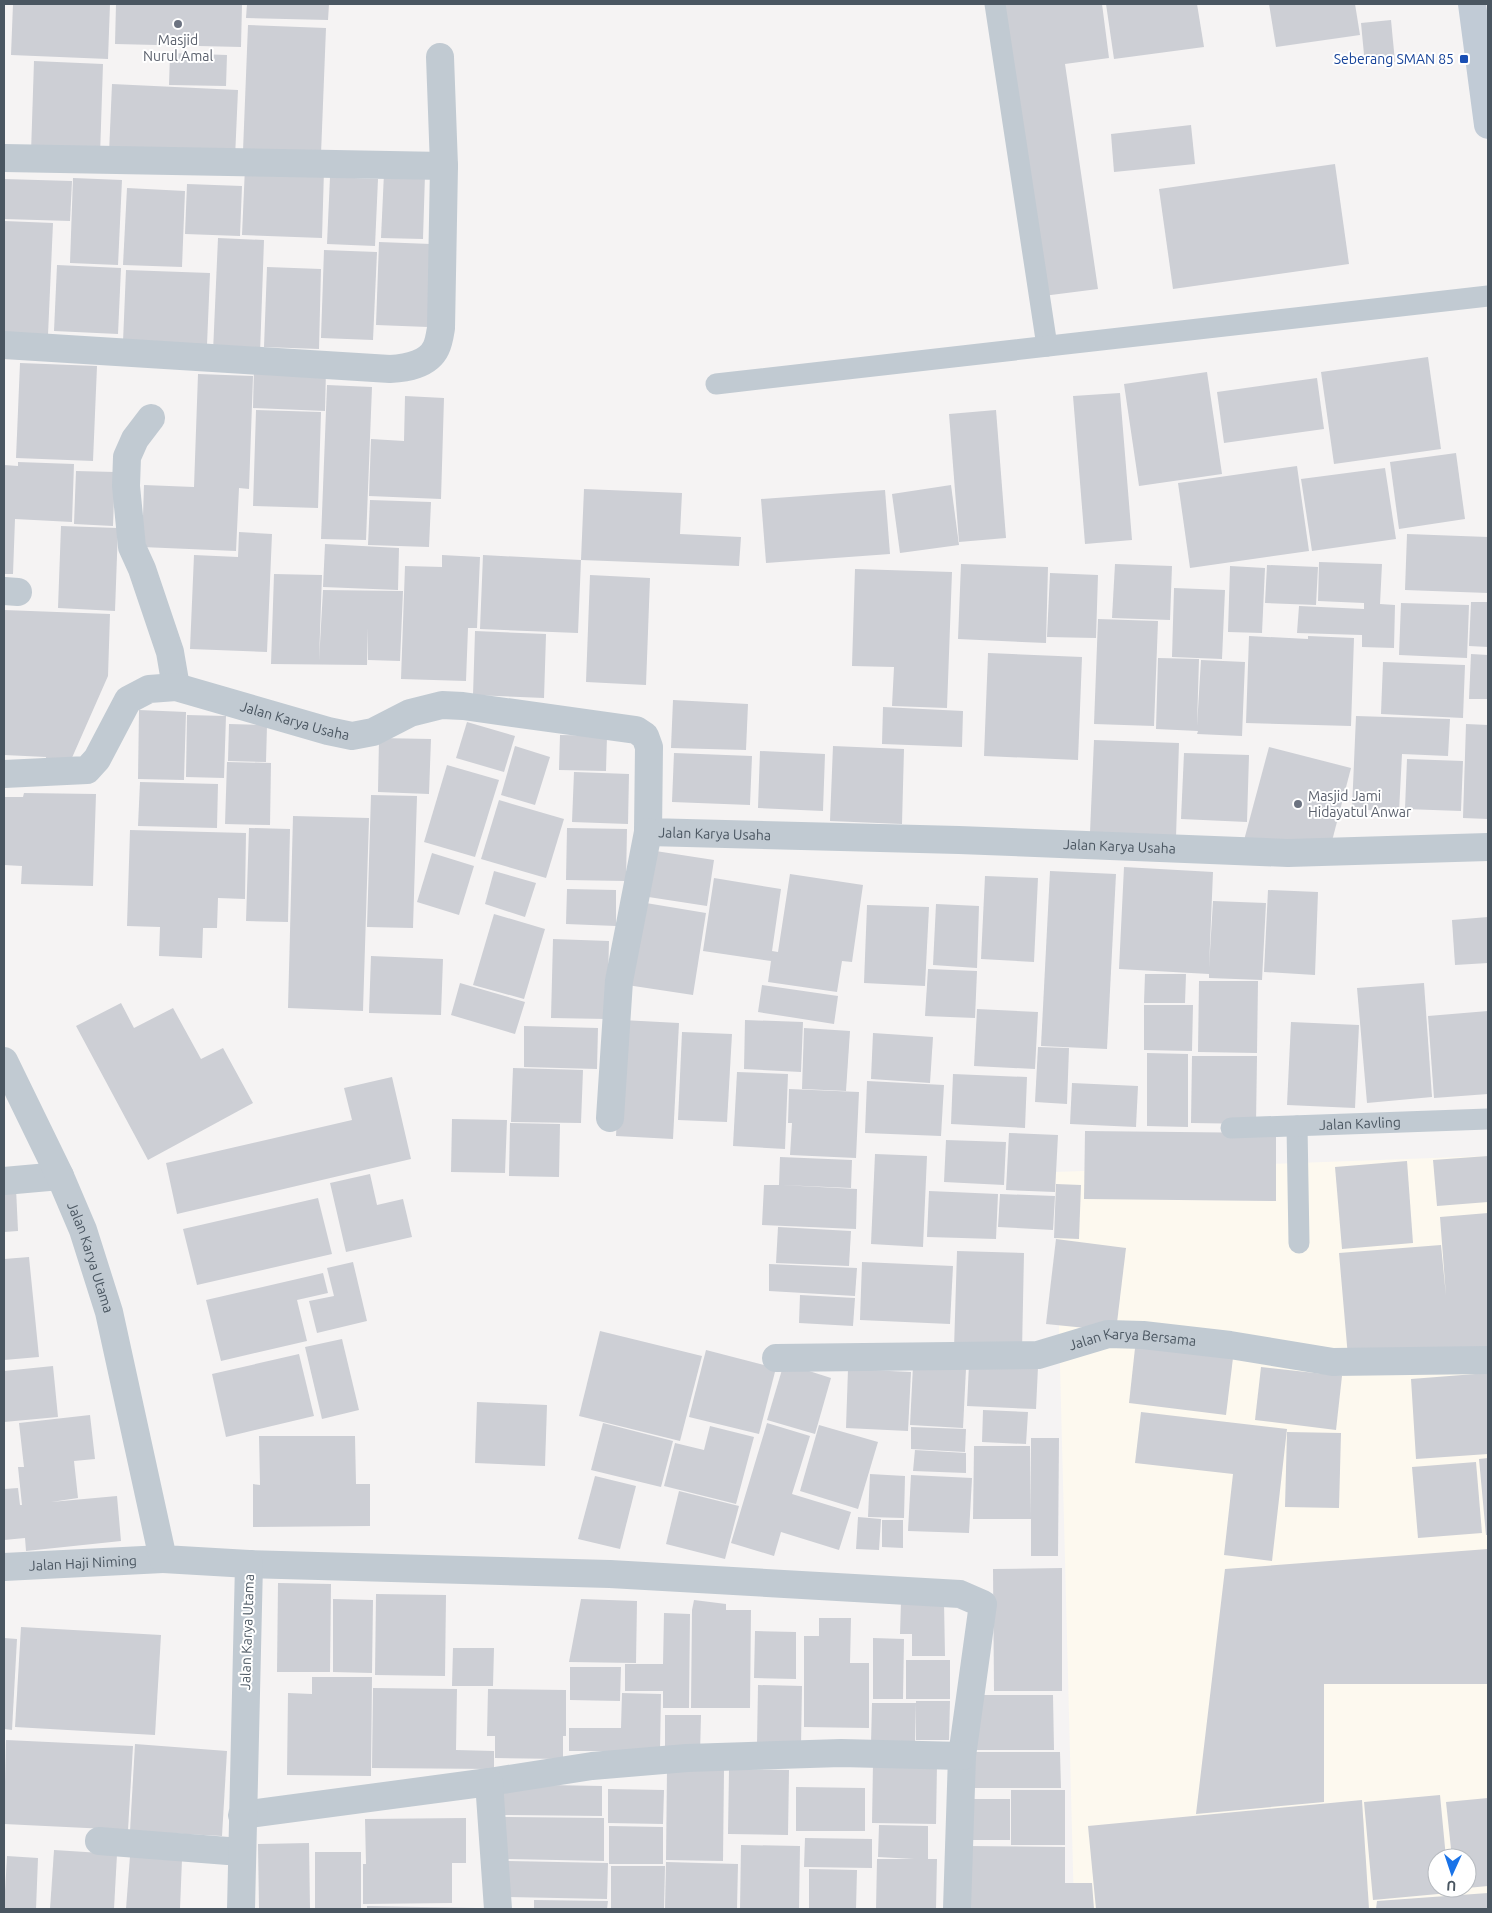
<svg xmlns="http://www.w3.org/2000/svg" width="1492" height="1913" viewBox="0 0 1492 1913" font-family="Ubuntu,sans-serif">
<rect width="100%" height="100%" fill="#f5f3f3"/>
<!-- commercial -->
<path fill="#fdf9ef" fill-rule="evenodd" d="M1488 1156V1909H1074L1055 1172ZM1437 1858H1467V1888H1437Z"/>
<!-- building -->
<g fill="#cdcfd5">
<path d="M13 4H110L108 59 11 55Z"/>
<path d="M116 4H242L241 47 115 44Z"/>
<path d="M247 4H329L328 20 246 18Z"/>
<path d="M1001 4H1102L1109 58 1065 64 1098 289 1043 296Z"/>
<path d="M1106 4H1197L1204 47 1114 59Z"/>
<path d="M1269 4H1355L1360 35 1276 47Z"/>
<path d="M1391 20 1395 62 1365 65 1361 23Z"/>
<path d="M248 25 326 28 321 154 243 151Z"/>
<path d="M170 53 227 55 226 86 169 85Z"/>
<path d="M34 61 103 64 100 156 31 153Z"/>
<path d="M112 84 238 90 235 158 109 153Z"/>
<path d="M1191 125 1195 164 1114 172 1111 134Z"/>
<path d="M1335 164 1349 264 1173 289 1159 189Z"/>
<path d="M245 167 324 170 322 238 242 235Z"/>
<path d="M384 173 425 174 423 239 381 238Z"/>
<path d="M330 177 378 179 375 246 327 244Z"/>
<path d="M73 178 122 180 118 265 70 263Z"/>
<path d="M4 179 72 181 70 221 4 219Z"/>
<path d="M187 184 242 186 240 236 185 234Z"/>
<path d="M127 188 185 191 182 267 123 265Z"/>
<path d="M4 221 53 223 48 335 4 333Z"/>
<path d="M218 238 264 240 260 354 213 352Z"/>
<path d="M379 242 431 244 428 327 376 325Z"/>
<path d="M324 250 377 252 373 340 321 338Z"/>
<path d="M57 265 121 268 118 334 54 331Z"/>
<path d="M267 267 321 269 319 349 264 347Z"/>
<path d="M126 270 210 273 207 345 123 342Z"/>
<path d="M1428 357 1441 449 1334 464 1321 372Z"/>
<path d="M20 363 97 366 93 461 16 458Z"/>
<path d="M254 368 326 370 325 411 253 408Z"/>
<path d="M1207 372 1222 474 1139 486 1124 384Z"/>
<path d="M198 374 253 376 249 489 239 488 236 551 142 547 144 485 194 487Z"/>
<path d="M1317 378 1324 429 1224 443 1217 392Z"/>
<path d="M327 385 372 387 366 540 321 539Z"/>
<path d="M1120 393 1132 540 1085 544 1073 396Z"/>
<path d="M405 396 444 398 441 499 369 496 371 439 404 441Z"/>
<path d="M256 410 321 412 318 508 253 506Z"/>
<path d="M996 410 1006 538 959 542 949 414Z"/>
<path d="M1456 453 1465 519 1399 529 1390 462Z"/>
<path d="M18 462 74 464 72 522 15 519 13 574H4V465L18 466Z"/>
<path d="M1297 466 1309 551 1190 568 1178 483Z"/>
<path d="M1385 468 1396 539 1312 551 1301 479Z"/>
<path d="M76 471 115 472 113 526 74 524Z"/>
<path d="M951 485 959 545 900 553 892 494Z"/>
<path d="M584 489 682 493 680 534 741 537 739 566 581 560 578 633 480 629 483 555 581 560Z"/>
<path d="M885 490 890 554 766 563 761 499Z"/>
<path d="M370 500 431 502 429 547 368 545Z"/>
<path d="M61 526 118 528 115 611 58 608Z"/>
<path d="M239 532 272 534 267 652 190 649 194 555 238 557Z"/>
<path d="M1407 534 1488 537V593L1405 590Z"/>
<path d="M325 544 399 548 398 590 323 587Z"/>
<path d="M442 555 480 557 477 628H468L466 681 401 679 405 566 442 567Z"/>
<path d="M1319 562 1382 564 1380 604 1395 605 1394 648 1362 647V635L1297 633 1299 606 1364 609V603L1318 601Z"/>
<path d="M961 564 1048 567 1046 643 958 639Z"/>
<path d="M1115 564 1172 566 1170 620 1112 618Z"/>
<path d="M1267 565 1318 567 1316 605 1265 603Z"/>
<path d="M1230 566 1265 568 1262 633 1228 632Z"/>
<path d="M855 569 952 572 947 708 892 706 894 667 852 666Z"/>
<path d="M1050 573 1098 575 1096 638 1047 637Z"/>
<path d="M274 574 322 575 319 661 323 590 403 591 400 661 368 660V628L367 665 271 664Z"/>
<path d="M590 575 650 578 646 685 586 682Z"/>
<path d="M1174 588 1225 590 1222 659 1172 657Z"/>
<path d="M1471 602H1488V647L1469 646Z"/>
<path d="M1401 603 1469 605 1467 658 1399 655Z"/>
<path d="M4 610 110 614 108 676 71 760 46 761V757L4 755Z"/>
<path d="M1098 619 1158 621 1154 726 1094 724Z"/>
<path d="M475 631 546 634 544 698 473 695Z"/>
<path d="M1249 636 1308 639V636L1354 638 1351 726 1246 723Z"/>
<path d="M988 653 1082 657 1078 760 984 756Z"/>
<path d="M1471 654 1488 655V699H1469Z"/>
<path d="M1158 658 1199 659 1197 726 1201 660 1245 662 1242 736 1197 734 1198 731 1156 729Z"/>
<path d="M1383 662 1465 665 1463 718 1381 714Z"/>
<path d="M673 700 748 704 746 750 671 748Z"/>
<path d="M883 707 963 711 962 747 882 744Z"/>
<path d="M139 710 186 712 184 780 138 779Z"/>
<path d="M187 715 226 716 224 778 186 777Z"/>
<path d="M1356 716 1450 719 1448 756 1402 754 1399 812 1352 809Z"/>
<path d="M467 722 515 736 504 772 456 758Z"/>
<path d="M229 724 267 725 266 762 228 761Z"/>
<path d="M1466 724 1488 725V819L1463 818Z"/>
<path d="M560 735 607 736 606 771 559 770Z"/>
<path d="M379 738 431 739 429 794 378 792Z"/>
<path d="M1094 740 1179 743 1176 837 1090 833Z"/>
<path d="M515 746 550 757 535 805 501 795Z"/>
<path d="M833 746 904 749 902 824 830 821Z"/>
<path d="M1269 747 1351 768 1332 841 1243 844Z"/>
<path d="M760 751 825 754 823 811 758 808Z"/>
<path d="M674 753 752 756 750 805 672 802Z"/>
<path d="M1184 753 1249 755 1247 822 1181 819Z"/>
<path d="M1407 759 1463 761 1461 811 1405 809Z"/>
<path d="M227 762 271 763 270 825 225 824Z"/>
<path d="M447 765 499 780 475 857 424 842Z"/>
<path d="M574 772 629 774 628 824 572 822Z"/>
<path d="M140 782 218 784 217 828 138 826Z"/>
<path d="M24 793 96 794 93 886 21 884 22 866 4 865V797H23Z"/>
<path d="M371 795 417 796 413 928 367 927Z"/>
<path d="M499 800 564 819 546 878 481 859Z"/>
<path d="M293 816 369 818 363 1011 288 1008Z"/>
<path d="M249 828 290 829 288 922 246 921Z"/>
<path d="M567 828 627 829 626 881 566 880Z"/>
<path d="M130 830 246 833 245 899 218 898 217 928H203L202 958 159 956 160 927 127 926Z"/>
<path d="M649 850 714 860 707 906 642 896Z"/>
<path d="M432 853 474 866 459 915 417 902Z"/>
<path d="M1124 867 1213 872 1209 968 1213 901 1266 903 1262 980 1209 978V974L1119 969Z"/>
<path d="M494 871 536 883 525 917 485 904Z"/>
<path d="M1050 871 1116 874 1107 1049 1041 1046Z"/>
<path d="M790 874 863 885 852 962 842 961 837 992 768 982 771 961 703 951 714 878 781 889 772 951 778 952Z"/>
<path d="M985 876 1038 878 1034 962 981 959Z"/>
<path d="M567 889 616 890V926L566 924Z"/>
<path d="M1268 890 1318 892 1315 975 1264 972Z"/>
<path d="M640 902 706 913 693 995 627 985Z"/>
<path d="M936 904 979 906 977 968 933 965Z"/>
<path d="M867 905 929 907 925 986 864 983Z"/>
<path d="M494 914 545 929 524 999 473 985Z"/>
<path d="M1488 917V963L1455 965 1452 920Z"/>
<path d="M553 939 609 941 607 1019 551 1018Z"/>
<path d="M371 956 443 959 441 1015 369 1013Z"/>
<path d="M928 969 977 971 975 1018 925 1016Z"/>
<path d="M1145 974H1186L1185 1003H1144Z"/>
<path d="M1199 981H1258L1257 1053 1198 1052Z"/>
<path d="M460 983 525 1002 515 1034 451 1015Z"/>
<path d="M1424 983 1432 1097 1367 1103 1357 988Z"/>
<path d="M762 985 838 996 834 1024 758 1012Z"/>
<path d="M121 1003 134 1028 173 1008 201 1059 223 1048 253 1103 148 1160 76 1026Z"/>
<path d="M1144 1005H1193L1192 1051 1144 1050Z"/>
<path d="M977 1009 1038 1012 1035 1069 974 1066Z"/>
<path d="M1488 1011V1094L1434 1098 1428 1016Z"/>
<path d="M622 1020 679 1023 673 1139 616 1136Z"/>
<path d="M745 1020 803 1022 801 1072 744 1069Z"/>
<path d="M1291 1022 1359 1025 1355 1108 1287 1105Z"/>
<path d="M524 1026 598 1028 597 1069 524 1067Z"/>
<path d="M804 1028 850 1031 846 1091 802 1089Z"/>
<path d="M682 1032 732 1034 727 1122 678 1120Z"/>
<path d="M873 1033 933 1037 930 1083 871 1079Z"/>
<path d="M1038 1047 1069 1048 1067 1104 1035 1102Z"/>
<path d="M1147 1053 1188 1054V1127L1147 1126Z"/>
<path d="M1192 1056H1257L1256 1124 1191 1123Z"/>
<path d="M513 1068 583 1070 581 1123 511 1122Z"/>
<path d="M737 1072 788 1074 785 1149 733 1146Z"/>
<path d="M953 1074 1027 1077 1025 1128 951 1124Z"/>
<path d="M392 1077 411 1159 177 1214 166 1163 352 1120 344 1088Z"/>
<path d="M867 1081 944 1085 941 1136 865 1133Z"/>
<path d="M1072 1083 1138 1086 1136 1127 1070 1124Z"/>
<path d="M789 1089 859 1092 856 1158 790 1155 792 1123H788Z"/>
<path d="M452 1119 507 1120 505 1173 451 1172Z"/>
<path d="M510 1123 560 1124 559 1177 509 1176Z"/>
<path d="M1085 1131 1276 1133V1201L1084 1199Z"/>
<path d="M1009 1133 1058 1135 1055 1192 1006 1190Z"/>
<path d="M946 1140 1006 1142 1004 1185 944 1182Z"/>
<path d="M875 1154 927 1156 923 1247 871 1244Z"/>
<path d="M1488 1156V1202L1437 1206 1433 1160Z"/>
<path d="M780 1157 852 1160 851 1188 781 1185 857 1189 856 1229 762 1225 764 1185H779Z"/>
<path d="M1407 1161 1413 1243 1342 1249 1335 1167Z"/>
<path d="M370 1174 377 1205 403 1199 412 1237 346 1252 330 1183Z"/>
<path d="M1056 1184 1081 1185 1079 1239 1054 1238Z"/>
<path d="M16 1188 18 1231 4 1232V1189Z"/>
<path d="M929 1191 998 1194 996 1239 927 1237Z"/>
<path d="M1000 1194 1055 1196 1053 1230 998 1227Z"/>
<path d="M318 1198 332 1254 197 1285 183 1229Z"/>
<path d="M1488 1213V1353L1348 1357 1339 1253 1441 1245 1446 1296 1440 1217Z"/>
<path d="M778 1227 851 1231 849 1266 776 1263Z"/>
<path d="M1056 1239 1126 1248 1116 1331 1046 1324Z"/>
<path d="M957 1251 1024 1253 1022 1351 954 1349Z"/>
<path d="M29 1257 39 1357 4 1360V1259Z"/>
<path d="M353 1262 367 1321 317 1333 309 1301 334 1296 327 1268Z"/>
<path d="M862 1262 953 1266 950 1324 860 1320Z"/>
<path d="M769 1264 857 1268 855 1296 769 1291Z"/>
<path d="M323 1273 328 1293 297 1300 307 1341 221 1361 206 1300Z"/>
<path d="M800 1295 855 1298 853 1326 799 1323Z"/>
<path d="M600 1331 702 1356 680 1441 579 1416Z"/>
<path d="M342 1339 359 1410 322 1419 305 1347Z"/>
<path d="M1136 1339 1234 1350 1226 1415 1129 1403Z"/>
<path d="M706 1350 776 1368 759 1434 689 1417Z"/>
<path d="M299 1354 314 1416 226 1437 212 1374Z"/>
<path d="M784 1363 831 1378 815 1434 767 1420Z"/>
<path d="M969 1364 1038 1367 1036 1409 967 1406Z"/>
<path d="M53 1366 58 1417 4 1422V1371Z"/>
<path d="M913 1366 966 1369 963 1428 910 1425Z"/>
<path d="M1261 1367 1342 1376 1336 1430 1255 1420Z"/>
<path d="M848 1369 911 1372 908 1431 846 1428Z"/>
<path d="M1488 1373V1454L1416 1459 1411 1379Z"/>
<path d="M477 1402 547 1405 545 1466 475 1463Z"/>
<path d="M983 1410 1028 1412 1026 1444 982 1442Z"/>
<path d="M1141 1412 1287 1429 1272 1561 1224 1555 1233 1474 1135 1463Z"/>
<path d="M90 1415 95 1459 74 1461 78 1498 51 1502 117 1496 121 1541 26 1551 25 1538 4 1540V1489L18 1488 20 1505H22L18 1467H24L19 1423Z"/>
<path d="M603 1423 673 1441 661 1487 591 1470Z"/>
<path d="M767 1423 810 1436 792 1494 851 1512 839 1550 781 1532 774 1556 731 1543Z"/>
<path d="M819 1425 878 1442 858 1509 800 1491Z"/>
<path d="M710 1426 754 1437 736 1504 664 1486 675 1443 704 1450Z"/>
<path d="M911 1427 966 1429 965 1452 911 1449Z"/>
<path d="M1287 1432 1341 1433 1339 1508 1285 1507Z"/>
<path d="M259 1436H355L356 1484H370V1526L253 1527V1484L260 1485Z"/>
<path d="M1031 1438H1059L1058 1556H1031Z"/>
<path d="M974 1446H1030L1031 1519H973Z"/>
<path d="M915 1450 966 1453V1473L913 1471Z"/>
<path d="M1488 1458V1535H1486L1479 1459Z"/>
<path d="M1476 1462 1482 1533 1418 1538 1412 1467Z"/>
<path d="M870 1474 905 1476 904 1518 868 1517Z"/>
<path d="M911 1475 972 1478 969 1533 908 1531Z"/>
<path d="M595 1476 636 1486 620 1549 578 1539Z"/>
<path d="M679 1491 739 1506 725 1559 666 1544Z"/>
<path d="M858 1517 881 1519 879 1550 856 1549Z"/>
<path d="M882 1520H903V1548L882 1547Z"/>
<path d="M1488 1549V1684H1324V1802L1196 1814 1225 1569Z"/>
<path d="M1062 1568V1691H994L993 1569Z"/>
<path d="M278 1583 331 1584 330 1672H277Z"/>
<path d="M376 1594 446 1595 445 1676 375 1675Z"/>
<path d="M333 1599 373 1600 372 1673 333 1672Z"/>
<path d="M581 1599 637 1601 636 1663 569 1662Z"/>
<path d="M694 1600 726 1604V1610H751L750 1708H691L692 1610Z"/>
<path d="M901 1602H944L945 1656H912V1634H900Z"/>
<path d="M664 1613 690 1614 689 1708H663V1691H625V1664H663Z"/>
<path d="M819 1618H851L850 1663H869V1728L804 1727V1636H819Z"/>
<path d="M21 1627 161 1635 155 1735 15 1727Z"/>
<path d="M755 1631 796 1632V1679L754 1678Z"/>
<path d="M4 1638 17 1639 12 1730 4 1729Z"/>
<path d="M873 1638 904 1639 903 1699H873Z"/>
<path d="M453 1648H494L493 1686H452Z"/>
<rect x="906" y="1660" width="44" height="39"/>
<path d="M570 1667H621L620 1701 570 1700Z"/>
<path d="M312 1677H372L371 1776 287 1775 288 1693 312 1694Z"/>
<path d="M758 1685 802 1686 801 1746 757 1745Z"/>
<path d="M373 1688 457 1689 456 1750 494 1751V1769L372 1768Z"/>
<path d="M488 1689 566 1690V1736H563V1759L495 1758V1736H487Z"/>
<path d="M622 1693 661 1694 660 1751H569V1728H621Z"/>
<path d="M972 1695H1053L1054 1750H973Z"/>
<path d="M916 1701H950L949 1740H916Z"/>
<path d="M872 1703H916L915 1744H871Z"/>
<path d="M665 1715H701L700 1754H665Z"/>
<path d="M6 1740 133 1746 128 1830 4 1824Z"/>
<path d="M135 1744 227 1751 222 1836 130 1831Z"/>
<path d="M968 1752H1060L1061 1788H968Z"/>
<path d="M873 1763 937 1764 936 1824 872 1823Z"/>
<path d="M729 1769 789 1770 788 1835 728 1834Z"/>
<path d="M667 1770H724L723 1861 666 1860Z"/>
<path d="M499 1784 602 1786V1816L499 1815Z"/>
<path d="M796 1787 865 1788V1831H796Z"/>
<path d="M608 1789 664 1790 663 1824 608 1823Z"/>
<rect x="1011" y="1790" width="54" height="55"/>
<path d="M1440 1795 1446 1858H1437V1888H1449V1893L1373 1900 1364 1802Z"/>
<path d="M1488 1798V1886L1467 1888V1858H1452L1446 1802Z"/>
<rect x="963" y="1799" width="47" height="41"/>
<path d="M1362 1800 1369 1909H1096L1088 1826Z"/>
<path d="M503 1817 604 1818V1861L502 1859Z"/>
<path d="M466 1818V1863H452V1903L363 1904V1864H366L365 1819Z"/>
<path d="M879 1825 928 1826V1859H937L936 1909H876L877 1859H914L878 1857Z"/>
<path d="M609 1826 663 1827V1864H609Z"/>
<path d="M805 1838 872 1839V1868L804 1867Z"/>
<path d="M309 1843 310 1909H259L258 1844Z"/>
<path d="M741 1845 800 1846 799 1909H740Z"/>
<path d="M967 1846 1065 1847V1883H1092L1094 1909H967Z"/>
<path d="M54 1850 117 1854 114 1909H50Z"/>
<rect x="315" y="1852" width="46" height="57"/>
<path d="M7 1856 38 1858 36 1909H4Z"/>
<path d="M130 1856 182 1859 180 1909H126Z"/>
<path d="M504 1861 608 1863 607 1899 504 1897Z"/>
<path d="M666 1862 738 1864 737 1909H665Z"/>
<path d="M611 1866H665L664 1909H611Z"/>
<path d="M809 1869 857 1870 856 1909H809Z"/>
<path d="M1488 1893V1909H1376L1377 1901Z"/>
<path d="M534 1900 608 1901 607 1909H534Z"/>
<path d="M367 1906 476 1908V1909H367Z"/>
</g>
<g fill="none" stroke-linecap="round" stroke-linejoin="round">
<!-- service -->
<g stroke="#c1cad2" stroke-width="21">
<path d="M995 4 1047 346"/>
<path d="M716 384 1488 296"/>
<path d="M1297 1126 1299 1243"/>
<path id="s1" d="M1231 1128 1488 1119"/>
</g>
<!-- minor -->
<g stroke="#c1cad2" stroke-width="28">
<path d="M4 158 444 166"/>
<path d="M4 345 390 369C406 368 428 365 436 348 439 342 440 334 441 328L444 166 440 57"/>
<path d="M151 418 135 439 127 457 126 486 132 547 142 569 170 652 176 687"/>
<path d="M4 591 18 592"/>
<path id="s2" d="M4 774 87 770 97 759 128 700 149 689 176 687 328 731 352 736 373 732 410 713 442 705 463 706 636 730 645 736 649 747 648 832 959 840 1288 853 1488 847"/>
<path d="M610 1118 619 981 648 832"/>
<path d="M4 1181 60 1176"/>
<path id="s3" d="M776 1358 1038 1355 1108 1334 1143 1335 1230 1345 1333 1362 1488 1360"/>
<path d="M249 1564 610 1574 960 1594 983 1604 962 1756 957 1909"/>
<path id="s4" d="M4 1567 163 1559"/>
<path d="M489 1782 592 1766 687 1758 841 1753 962 1756"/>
<path d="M242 1815 489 1782 498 1909"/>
<path d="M99 1841 241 1852"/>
</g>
<!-- tertiary -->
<path stroke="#c1cad2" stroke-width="28" id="s5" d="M4 1061 60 1176 83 1230 109 1312 163 1559 249 1564 241 1909"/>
<!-- secondary -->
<path stroke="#c1cbd6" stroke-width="28" d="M1472 4 1488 125"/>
</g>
<!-- markers -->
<g fill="#6b7280" stroke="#fff" stroke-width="2">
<circle cx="178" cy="24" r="5"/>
<circle cx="1298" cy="804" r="5"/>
</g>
<rect fill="#1a4fb4" stroke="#fff" stroke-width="2" x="1459" y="54" width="10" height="10" rx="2.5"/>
<g text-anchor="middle" stroke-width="4" stroke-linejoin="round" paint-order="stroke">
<!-- worship labels -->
<g font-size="14" fill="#5b616d" stroke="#fff">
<text x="178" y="45">Masjid<tspan x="178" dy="16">Nurul Amal</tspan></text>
<text x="1308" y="801" text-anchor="start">Masjid Jami<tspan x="1308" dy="16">Hidayatul Anwar</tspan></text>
</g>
<!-- transit labels -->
<g font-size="14" fill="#164399" stroke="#fff" text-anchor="end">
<text x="1454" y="64">Seberang SMAN 85</text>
</g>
<!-- street labels -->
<g font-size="14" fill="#4a5661" stroke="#fff">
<text dy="5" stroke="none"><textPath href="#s2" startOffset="339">Jalan Karya Usaha</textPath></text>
<text dy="5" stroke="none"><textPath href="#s2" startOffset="864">Jalan Karya Usaha</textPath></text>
<text dy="5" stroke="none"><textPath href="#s2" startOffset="1269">Jalan Karya Usaha</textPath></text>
<text dy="5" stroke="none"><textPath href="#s1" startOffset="129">Jalan Kavling</textPath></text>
<text dy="5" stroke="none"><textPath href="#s5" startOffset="215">Jalan Karya Utama</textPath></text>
<text dy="5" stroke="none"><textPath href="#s3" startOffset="359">Jalan Karya Bersama</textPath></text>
<text dy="5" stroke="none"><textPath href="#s4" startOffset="79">Jalan Haji Niming</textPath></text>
<text transform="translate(247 1632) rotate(-88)" y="5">Jalan Karya Utama</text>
</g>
</g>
<!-- border -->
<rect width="1492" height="1913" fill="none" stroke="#4a5661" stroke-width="10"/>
<!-- north arrow -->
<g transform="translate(1452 1873) rotate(183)"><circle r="24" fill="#ffffff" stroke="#b7bbc0"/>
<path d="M0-4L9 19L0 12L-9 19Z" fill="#1a73e8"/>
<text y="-8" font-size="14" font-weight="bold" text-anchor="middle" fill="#4a5661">U</text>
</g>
</svg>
